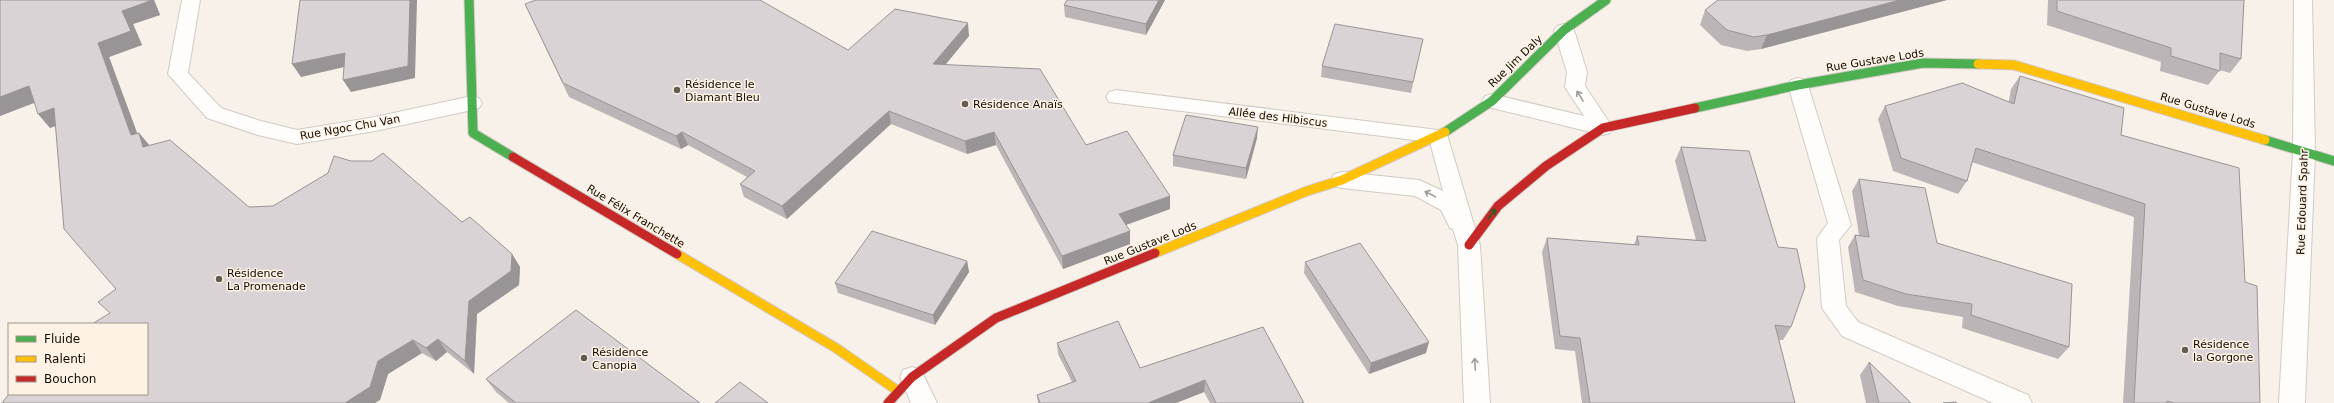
<svg xmlns="http://www.w3.org/2000/svg" width="2334" height="403" viewBox="0 0 2334 403" font-family="'DejaVu Sans',sans-serif">
<rect width="100%" height="100%" fill="#f8f1ea"/>
<g fill="none" stroke-linecap="round" stroke-linejoin="round">
<defs>
<path id="lane" d="M1798 78 1805 80 1808 85 1851 225 1839 240 1846 306 1858 322 2028 395 2032 403H1993L1842 336 1822 308 1817 238 1828 223 1788 85 1791 80Z"/>
<g id="street">
<path d="M182 0H200L188 73 221 108 261 121 297 130 375 117 472 96 479 98 482 103 479 108 472 110 375 131 297 144 258 135 207 118 168 74Z"/>
<path d="M2294 0H2312L2315 152 2305 403H2279L2293 152Z"/>
<path d="M1564 24 1571 26 1574 30 1587 72 1585 86 1613 128 1610 133 1603 135 1492 108 1485 106 1482 101 1485 96 1492 94 1584 116 1565 87 1567 72 1554 30 1557 26Z"/>
<path d="M1116 90 1446 131 1480 245 1490 403H1464L1458 245 1453 229 1450 228 1441 210 1415 196 1342 188 1334 186 1331 180 1334 174 1342 172 1419 180 1443 191 1430 142 1109 102 1106 97 1109 92Z"/>
<path d="M912 367 921 370 937 403H911L900 377 903 370Z"/>
</g>
<g id="fast">
<path d="M469 0 473 133 513 157"/>
<path d="M1695 108 1798 85 1923 63 1978 64"/>
<path d="M1445 132 1492 101 1564 30 1606 0"/>
<path d="M2265 140 2334 161"/>
</g>
<g id="slow">
<path d="M1978 64 2014 65 2265 140"/>
<path d="M1155 253 1307 191 1342 180 1445 132"/>
<path d="M677 254 836 348 898 391"/>
</g>
<g id="jam">
<path d="M513 157 677 254"/>
<path d="M1469 245 1498 206 1546 166 1603 128 1695 108"/>
<path d="M888 403 912 377 996 318 1155 253"/>
</g>
</defs>
<!-- lane casing -->
<use href="#lane" stroke="#d2cac3" stroke-width="2"/>
<!-- street casing -->
<use href="#street" stroke="#d2cac3" stroke-width="2"/>
<!-- fast casing -->
<use href="#fast" stroke="#d2cac3" stroke-width="11"/>
<!-- slow casing -->
<use href="#slow" stroke="#d2cac3" stroke-width="11"/>
<!-- jam casing -->
<use href="#jam" stroke="#d2cac3" stroke-width="11"/>
<!-- lane -->
<use href="#lane" fill="#fefdfc" fill-rule="evenodd"/>
<!-- street -->
<use href="#street" fill="#fefdfc" fill-rule="evenodd"/>
<!-- fast -->
<use href="#fast" stroke="#4caf50" stroke-width="9"/>
<!-- slow -->
<use href="#slow" stroke="#ffc107" stroke-width="9"/>
<!-- jam -->
<use href="#jam" stroke="#c62828" stroke-width="9"/>
</g>
<!-- wall -->
<g fill="#bbb5b7">
<path d="M0 0H154L160 15 133 24 142 45 109 57 137 133H139L149 145 249 207 462 222 512 254 520 267 519 285 477 314 474 374 447 352 436 361 422 353 388 374 380 400 110 313 116 289 55 126 50 128 34 102 0 116Z"/>
<path d="M1165 0 1146 35 1065 17 1064 5Z"/>
<path d="M1718 0H1947L1761 49 1747 51 1721 45 1700 25 1705 10Z"/>
<path d="M2048 0H2244L2241 59 2230 73 2220 70 2208 85 2160 71 2161 62 2047 25Z"/>
<path d="M525 4 848 50 969 36 946 64 1086 145 1170 209 1126 225 1130 244 1063 269 996 145 967 154 891 124 787 219 744 197 740 184 747 177 688 145 681 149 569 97Z"/>
<path d="M1423 39 1411 93 1321 77 1322 66Z"/>
<path d="M2020 76 2121 135 2245 282 2260 403H2123L2134 217 1972 162 1967 181 1958 194 1893 171 1878 119 1885 106 2009 101 2011 89Z"/>
<path d="M1257 138 1246 179 1173 166V155Z"/>
<path d="M1681 147 1791 327 1783 340H1779L1795 403H1582L1575 351 1555 349 1542 252 1547 238 1634 245 1637 236 1696 240 1675 161Z"/>
<path d="M1859 179 1937 243 2069 347 2058 359 1962 328 1963 317 1898 306 1855 292 1848 247 1855 235H1859L1852 191Z"/>
<path d="M967 261 969 272 935 325 838 293 835 283Z"/>
<path d="M1305 262 1426 353 1369 374 1304 273Z"/>
<path d="M1263 327 1304 403H1210L1204 392 1176 403H1038L1037 395 1072 382 1058 354 1057 343 1140 368Z"/>
<path d="M1869 362 1911 403H1866L1860 375Z"/>
<path d="M486 379 700 403H509L496 392Z"/>
</g>
<!-- shaded-wall -->
<g fill="#999495">
<path d="M149 0H154L160 15 133 24 142 45 109 57 143 149 131 135 98 43 122 11Z"/>
<path d="M410 0H417L415 78 351 92 343 80Z"/>
<path d="M1159 0H1165L1146 35V24Z"/>
<path d="M1900 0H1947L1761 49 1767 35Z"/>
<path d="M968 23 969 36 935 77 933 64Z"/>
<path d="M345 53 353 65 301 77 292 64Z"/>
<path d="M29 86 42 100 0 116V97Z"/>
<path d="M54 108 66 122 50 128 38 114Z"/>
<path d="M889 111 891 124 787 219 782 206Z"/>
<path d="M1258 127 1257 138 1246 179V168Z"/>
<path d="M682 132 688 145 681 149 676 136Z"/>
<path d="M994 132 996 145 967 154 965 141Z"/>
<path d="M139 133 150 146 143 147Z"/>
<path d="M1170 196V209L1120 227 1119 214Z"/>
<path d="M1130 231V244L1063 269 1062 256Z"/>
<path d="M512 254 520 267 519 285 477 314 474 374 465 361 469 301Z"/>
<path d="M967 261 969 272 935 325 933 315Z"/>
<path d="M438 339 447 352 436 361 426 348Z"/>
<path d="M413 340 422 353 388 374 380 400 375 403H345L378 361Z"/>
<path d="M1429 342 1426 353 1369 374 1371 363Z"/>
<path d="M1205 380 1204 392 1176 403H1148Z"/>
</g>
<!-- building -->
<g fill="#dad3d5" stroke="#999495">
<path d="M0 0H149L150 1 122 11 131 31 98 43 131 135 139 133 143 147 170 140 249 207 273 206 328 173 334 156 351 161H372L383 153 462 222 470 217 512 254 511 271 469 301 465 361 438 339 426 348 413 340 378 361 370 387 345 403H2L9 394H147V324H92L110 313 98 302 116 289 64 229 54 108 38 114 29 86 0 97Z"/>
<path d="M300 0H410L408 66 343 80 345 53 292 64Z"/>
<path d="M536 0H760L848 50 895 9 968 23 933 64 1040 69 1086 145 1127 131 1170 196 1119 214 1130 231 1062 256 994 132 965 141 889 111 782 206 740 184 755 171 682 132 676 136 563 83 525 4Z"/>
<path d="M1067 0H1159L1146 24 1064 5Z"/>
<path d="M1718 0H1900L1767 35 1754 37 1727 30 1705 10Z"/>
<path d="M2057 0H2244L2241 59 2220 53V71L2171 56V48L2057 11Z"/>
<path d="M1335 24 1423 39 1413 82 1322 66Z"/>
<path d="M2020 76 2124 108 2121 135 2239 168 2245 282 2257 286 2260 403H2174L2167 401V403H2134L2145 204 1976 148 1967 181 1901 158 1885 106 1962 83 2014 104Z"/>
<path d="M1186 115 1258 127 1246 168 1173 155Z"/>
<path d="M1681 147 1749 151 1778 247 1797 249 1805 287 1791 327 1775 325 1795 403H1590L1580 338 1560 336 1547 238 1639 245 1637 236 1706 241Z"/>
<path d="M1859 179 1925 188 1937 243 2072 284 2069 347 1971 315 1972 304 1906 294 1863 280 1855 235 1869 237Z"/>
<path d="M872 231 967 261 933 315 835 283Z"/>
<path d="M1360 243 1429 342 1371 363 1305 262Z"/>
<path d="M576 310 700 403H516L486 379Z"/>
<path d="M1118 321 1140 368 1263 327 1304 403H1216L1205 380 1148 403H1040L1037 395 1076 381 1057 343Z"/>
<path d="M1869 362 1911 403H1879Z"/>
<path d="M740 382 768 403H715Z"/>
<path d="M1956 402 1957 403H1943Z"/>
</g>
<!-- one-way arrows -->
<defs><path id="oneway-shaft" d="M-6 0H5M1.5-3L5.5 0L1.5 3" fill="none" stroke-width="1.6" stroke-linecap="round" stroke-linejoin="round"/></defs>
<g stroke="#a09d99">
<use href="#oneway-shaft" transform="translate(1580 96) rotate(-122)"/>
<use href="#oneway-shaft" transform="translate(1430 194) rotate(-152)"/>
<use href="#oneway-shaft" transform="translate(1475 364) rotate(-93)"/>
</g>
<use stroke="#2f5e2a" href="#oneway-shaft" transform="translate(1492 214) rotate(-53)"/>
<!-- markers -->
<g fill="#625c55" stroke="#fef2e4" stroke-width="1.5">
<circle cx="677" cy="90" r="4"/>
<circle cx="965" cy="104" r="4"/>
<circle cx="219" cy="279" r="4"/>
<circle cx="2185" cy="350" r="4"/>
<circle cx="584" cy="358" r="4"/>
</g>
<g text-anchor="middle" stroke-width="3" stroke-linejoin="round" paint-order="stroke">
<!-- street labels -->
<g font-size="11" fill="#120c05" stroke="#fef2e4">
<text transform="translate(1875 60) rotate(-9)" y="4">Rue Gustave Lods</text>
<text transform="translate(1515 61) rotate(-44)" y="4">Rue Jim Daly</text>
<text transform="translate(2208 110) rotate(17)" y="4">Rue Gustave Lods</text>
<text transform="translate(1278 117) rotate(7)" y="4">Allée des Hibiscus</text>
<text transform="translate(350 127) rotate(-10)" y="4">Rue Ngoc Chu Van</text>
<text transform="translate(2302 202) rotate(-88)" y="4">Rue Edouard Spahr</text>
<text transform="translate(636 216) rotate(31)" y="4">Rue Félix Franchette</text>
<text transform="translate(1150 243) rotate(-22)" y="4">Rue Gustave Lods</text>
</g>
<!-- poi labels -->
<g font-size="11" fill="#120c05" stroke="#fef2e4" text-anchor="start">
<text x="685" y="88">Résidence le<tspan x="685" dy="13">Diamant Bleu</tspan></text>
<text x="973" y="108">Résidence Anaïs</text>
<text x="227" y="277">Résidence<tspan x="227" dy="13">La Promenade</tspan></text>
<text x="2193" y="348">Résidence<tspan x="2193" dy="13">la Gorgone</tspan></text>
<text x="592" y="356">Résidence<tspan x="592" dy="13">Canopia</tspan></text>
</g>
</g>
<!-- legend -->
<rect x="8" y="323" width="140" height="72" fill="#fef2e4" stroke="#a0968b"/>
<rect x="16" y="336" width="20" height="6" fill="#4caf50" stroke="#a0968b"/>
<text x="44" y="343" font-size="12" fill="#120c05">Fluide</text>
<rect x="16" y="356" width="20" height="6" fill="#ffc107" stroke="#a0968b"/>
<text x="44" y="363" font-size="12" fill="#120c05">Ralenti</text>
<rect x="16" y="376" width="20" height="6" fill="#c62828" stroke="#a0968b"/>
<text x="44" y="383" font-size="12" fill="#120c05">Bouchon</text>
</svg>
